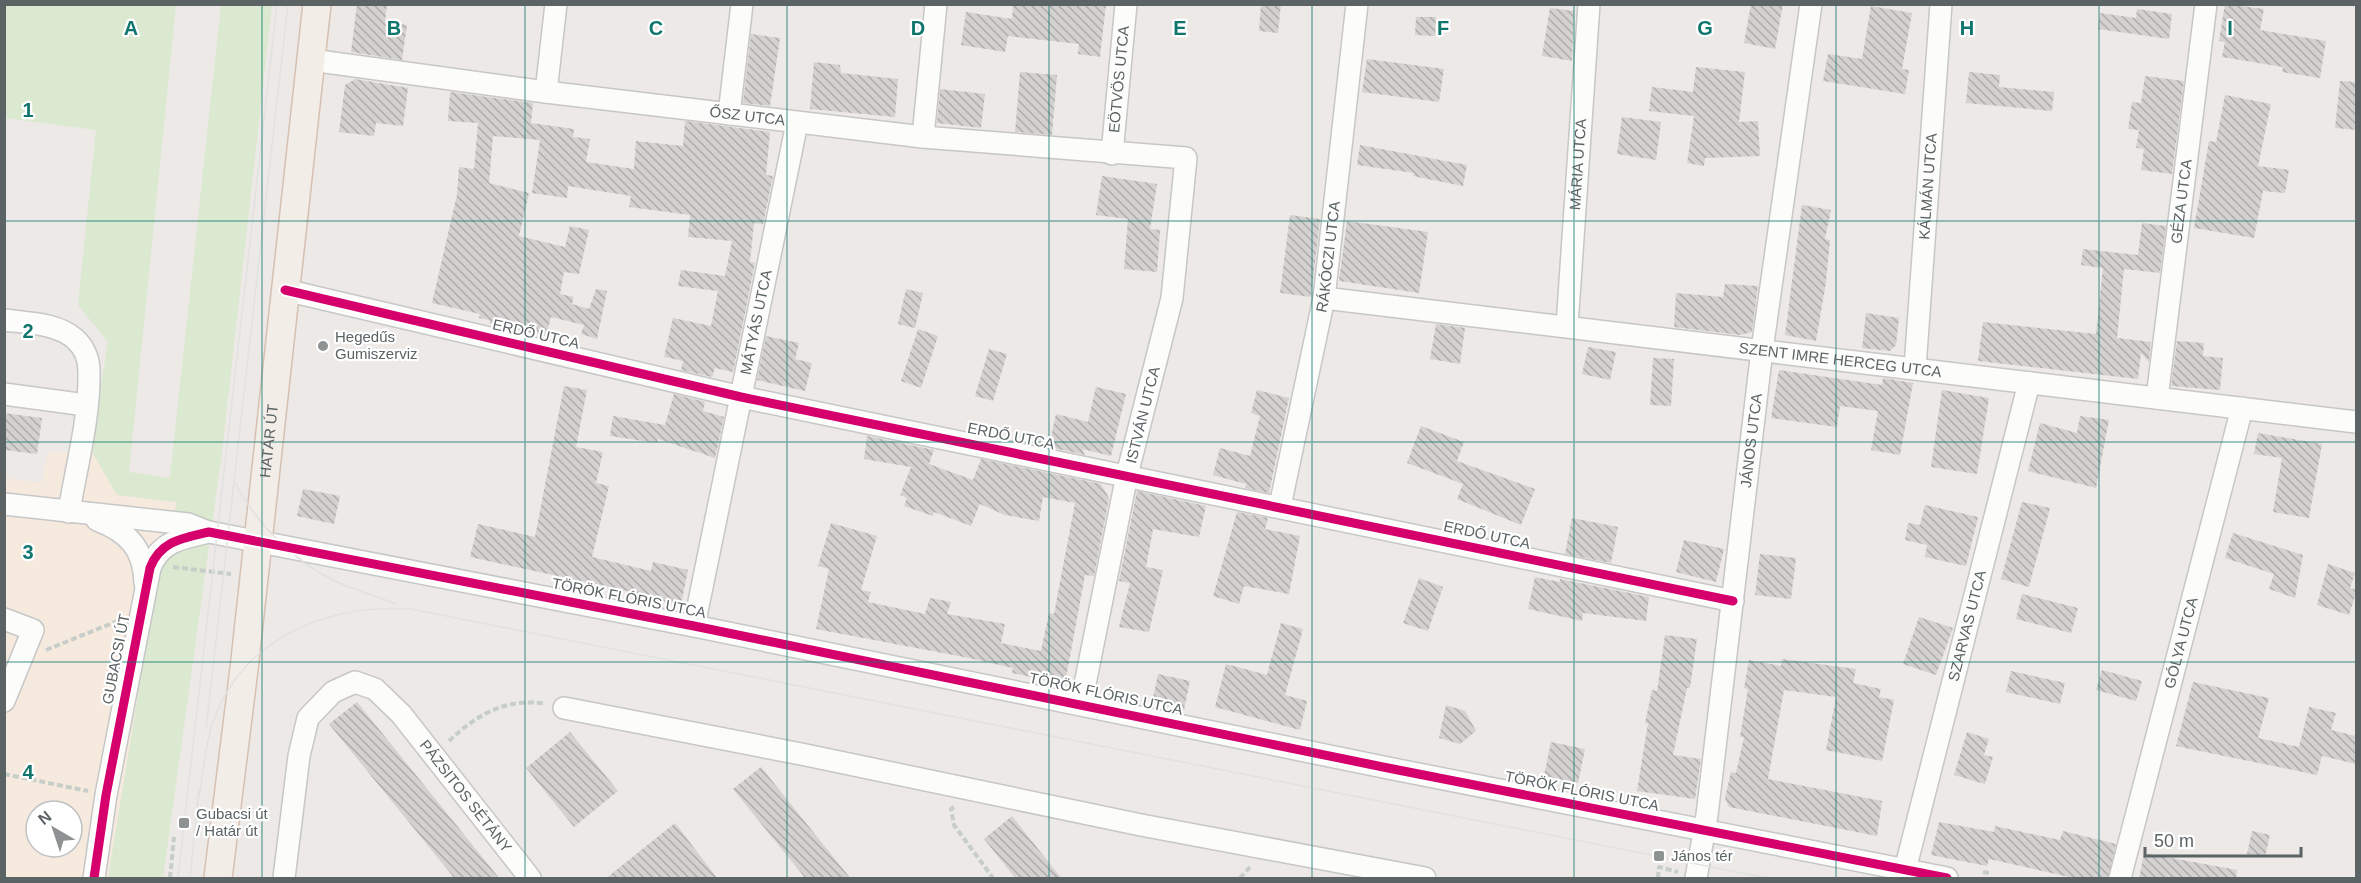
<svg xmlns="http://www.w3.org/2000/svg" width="2361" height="883" viewBox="0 0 2361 883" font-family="Helvetica,sans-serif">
<defs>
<pattern id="building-back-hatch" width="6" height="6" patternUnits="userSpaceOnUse" patternTransform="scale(1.5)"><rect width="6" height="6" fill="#d4d1d0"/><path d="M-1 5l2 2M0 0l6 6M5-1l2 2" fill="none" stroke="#afadac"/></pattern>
</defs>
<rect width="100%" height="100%" fill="#ece9e6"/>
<!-- commercial -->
<path fill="#f6e9de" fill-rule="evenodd" d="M91 450 117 495 177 502 158 574 108 878H5V478L42 483 48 453ZM36 811H72V847H36Z"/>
<!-- grass -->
<path fill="#dae9cf" d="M5 5H176L129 472 170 478 221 5H272L222 452 163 878H108L158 574 177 502 117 495 91 450 108 342 78 305 96 130 5 118Z"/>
<!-- building -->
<g fill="url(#building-back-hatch)">
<path d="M357 4H387L385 22 407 25 402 60 351 52Z"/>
<path d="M1013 4H1106L1100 57 1078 54 1079 44 1008 36 1005 52 961 45 966 12 1012 19Z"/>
<path d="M1261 4H1281L1278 33 1259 31Z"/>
<path d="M1751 4H1783L1775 49 1744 43Z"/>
<path d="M2225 4 2264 9 2260 30 2326 41 2320 78 2282 72 2283 67 2222 57 2225 42 2219 41Z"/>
<path d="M1871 6 1912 13 1902 69 1909 70 1905 94 1823 81 1828 54 1862 59Z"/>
<path d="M1550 8 1574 11 1572 61 1542 56Z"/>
<path d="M2137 9 2172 14 2169 39 2098 29 2100 13 2136 18Z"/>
<path d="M1416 17H1436L1435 36 1415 35Z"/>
<path d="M751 34 780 38 770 106 743 103Z"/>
<path d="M1367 59 1444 69 1439 102 1362 92Z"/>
<path d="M814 62 840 65 841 73 898 79 895 117 810 109Z"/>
<path d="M1696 67 1745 72 1739 122 1758 121 1760 156 1705 158 1704 166 1687 163 1694 116 1649 111 1652 87 1693 92Z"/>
<path d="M1020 72 1057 75 1052 135 1015 132Z"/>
<path d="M1969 72 2000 75 1999 87 2054 92 2052 111 1966 103Z"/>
<path d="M2145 76 2184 81 2172 174 2141 170 2144 149 2136 148 2139 130 2128 129 2132 102 2141 103Z"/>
<path d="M355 79 408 88 403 126 376 123 374 136 339 132 345 85Z"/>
<path d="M2340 81 2356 82V130L2335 128Z"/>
<path d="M940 89 985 94 981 128 937 123Z"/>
<path d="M450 92 533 103 531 123 574 129 573 137 590 139 586 162 634 169 636 141 683 146 685 121 770 132 766 175 773 176 763 224 754 223 750 262 755 263 733 372 715 368 712 377 681 370 683 361 664 357 673 318 711 326 718 291 678 286 681 270 725 276 732 241 688 237 690 215 629 207 631 196 568 186 567 198 532 193 540 140 493 136 489 183 529 193 519 236 565 247 570 226 589 230 579 274 564 272 560 294 574 297 572 304 589 309 596 289 607 291 597 339 581 334 584 325 551 317 546 336 489 323 490 320 479 318 480 314 432 303 457 195 459 167 474 169 478 123 448 121Z"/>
<path d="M2225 95 2271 104 2258 166 2289 170 2285 193 2263 191 2254 238 2194 228 2209 141 2216 142Z"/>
<path d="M1622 117 1661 122 1656 160 1617 154Z"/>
<path d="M1360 145 1467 165 1463 186 1413 176 1414 173 1357 165Z"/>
<path d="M1102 176 1157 184 1150 229 1160 230 1157 272 1124 269 1128 219 1096 215Z"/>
<path d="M1802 205 1831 210 1825 239 1830 240 1826 282 1816 341 1785 335Z"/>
<path d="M1290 215 1320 219 1311 297 1280 293Z"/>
<path d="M1347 221 1428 232 1419 293 1339 281Z"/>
<path d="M2142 223 2166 226 2160 273 2124 269 2117 338 2151 342 2149 362 2141 353 2138 379 1978 361 1983 322 2096 334 2103 268 2081 265 2083 249 2138 255Z"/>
<path d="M1725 284 1758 286 1752 332 1740 335 1674 327 1676 293 1723 297Z"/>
<path d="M906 289 923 293 915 328 898 324Z"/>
<path d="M1866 313 1899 318 1896 345 1890 351 1862 348Z"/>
<path d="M1436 324 1465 328 1460 364 1430 359Z"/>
<path d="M918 329 938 336 921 388 901 381Z"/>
<path d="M766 336 799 343 795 359 812 363 805 391 757 380Z"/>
<path d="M2177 341 2204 343 2203 356 2223 358 2220 390 2171 386Z"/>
<path d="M1588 347 1616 352 1610 380 1582 374Z"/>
<path d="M989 349 1007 354 993 401 975 396Z"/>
<path d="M1653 358 1674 359 1671 406 1650 405Z"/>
<path d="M1779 370 1882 385 1883 378 1913 383 1900 455 1871 450 1878 411 1840 406 1837 427 1771 418Z"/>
<path d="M564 386 587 390 576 447 603 452 596 483 609 486 592 557 651 571 653 562 688 570 681 605 645 598V595L470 557 478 524 535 537Z"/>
<path d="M1096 387 1126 394 1111 456 1082 449 1085 455 1049 447 1056 414 1088 422Z"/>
<path d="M1257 390 1289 398 1269 493 1245 488 1246 484 1213 475 1220 448 1250 456 1260 416 1251 413Z"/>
<path d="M1942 390 1989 398 1977 474 1931 467Z"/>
<path d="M674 394 705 402 703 411 724 417 715 458 658 439 657 443 610 436 613 416 665 425Z"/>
<path d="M4 413 42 418 37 454 4 450Z"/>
<path d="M2080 416 2109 420 2096 488 2028 471 2040 423 2077 433Z"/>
<path d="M1421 426 1464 442 1457 461 1535 489 1521 525 1457 499 1463 484 1407 463Z"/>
<path d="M2258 433 2322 444 2309 518 2273 512 2282 458 2254 454Z"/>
<path d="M867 436 934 450 929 464 973 480 981 459 1101 484 1109 498 1094 576 1085 575 1066 678 1058 683 1012 673 1013 668 969 658 816 629 829 569 818 566 831 523 877 536 861 590 871 592 868 602 925 614 930 598 951 602 947 614 1005 624 1001 643 1041 651 1049 613 1054 614 1075 503 1043 497 1039 521 1005 515 980 504 971 526 934 512 933 516 904 506 907 498 900 495 911 467 864 459Z"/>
<path d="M303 489 340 496 334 524 297 516Z"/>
<path d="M1137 491 1206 506 1199 537 1153 529 1146 567 1163 570 1149 632 1119 627 1130 583 1119 581Z"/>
<path d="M2022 502 2050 508 2029 587 2001 579Z"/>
<path d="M1925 505 1978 517 1966 566 1925 557 1927 545 1905 540 1908 523 1920 525Z"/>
<path d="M1237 512 1268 518 1265 529 1300 536 1289 594 1244 586 1239 604 1213 596Z"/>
<path d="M1572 518 1618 527 1611 563 1565 554Z"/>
<path d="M2233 533 2303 555 2295 598 2269 589 2274 574 2225 558Z"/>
<path d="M1684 540 1724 549 1716 582 1676 572Z"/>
<path d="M1760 554 1796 558 1791 599 1755 595Z"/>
<path d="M2328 564 2355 573 2350 588 2356 590V593L2349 615 2317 605Z"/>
<path d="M1535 577 1560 582V579L1649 597 1646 621 1583 613 1582 621 1528 609Z"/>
<path d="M1419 578 1443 587 1428 631 1403 623Z"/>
<path d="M2022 594 2078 608 2071 633 2016 619Z"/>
<path d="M1919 617 1953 628 1936 675 1903 664Z"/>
<path d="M1281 623 1303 629 1285 695 1307 701 1300 730 1215 707 1226 664 1267 675Z"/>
<path d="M1665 635 1697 639 1690 688H1687L1673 755 1701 759 1695 799 1637 791 1648 723H1645L1652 690 1657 691Z"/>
<path d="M1782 659 1856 669 1853 683 1881 689 1879 697 1894 700 1882 761 1826 750 1836 697 1784 690 1768 779 1882 801 1877 836 1729 807 1725 798 1731 772 1736 773 1744 737H1740L1748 689 1744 688 1749 660 1781 666Z"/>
<path d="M2102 670 2142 681 2136 701 2096 690Z"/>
<path d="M2011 671 2065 683 2060 704 2006 692Z"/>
<path d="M1158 674 1190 681 1184 710 1152 703Z"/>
<path d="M2193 682 2269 698 2258 738 2299 747 2309 707 2336 713 2331 730 2356 736V764L2322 756 2317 775 2176 746Z"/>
<path d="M357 702 500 879H455L329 724Z"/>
<path d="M1446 705 1465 711 1476 731 1460 744 1439 738Z"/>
<path d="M570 732 618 791 574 827 526 768Z"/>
<path d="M1967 732 1989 739 1984 755 1993 757 1985 784 1954 775Z"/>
<path d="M1551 742 1585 749 1578 783 1544 776Z"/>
<path d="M761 767 851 879H806L733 789Z"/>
<path d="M1012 816 1062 879H1016L984 839Z"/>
<path d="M1939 822 1994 832 1995 826 2060 840 2063 831 2116 844 2108 879H2078L1989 859 1987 866 1931 855Z"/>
<path d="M675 823 718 879H605Z"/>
<path d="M2252 831 2270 835 2265 857 2247 854Z"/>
<path d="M2144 853 2237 870 2236 879H2139Z"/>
</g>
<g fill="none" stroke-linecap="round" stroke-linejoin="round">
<defs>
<g id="minor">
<path id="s1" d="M311 60 546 92 923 137 1186 158 1172 298 1127 475 1081 704"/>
<path d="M546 92 556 4"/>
<path d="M729 114 742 4"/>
<path d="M923 137 936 4"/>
<path id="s2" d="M1112 154 1126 4"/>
<path d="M285 290 741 397 1733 601"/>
<path id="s3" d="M1324 298 2356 422"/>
<path d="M4 320C27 323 57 323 75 339 84 347 89 359 89 371 90 418 76 467 69 512"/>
<path id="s4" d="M1567 326 1589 4"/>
<path id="s5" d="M1915 368 1941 4"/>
<path d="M4 394 86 405"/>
<path id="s6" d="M2157 398 2206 4"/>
<path d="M4 504 188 524 208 532"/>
<path id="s7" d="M1280 506 1324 298 1357 4"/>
<path d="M97 520C128 532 144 548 145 583"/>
<path d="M4 619 33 630 4 701"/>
<path id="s8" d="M694 626 797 123"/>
<path d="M564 708 801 754 1141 825 1425 878"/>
<path id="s9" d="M1905 870 2029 383"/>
<path d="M94 878 106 795 150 568C160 541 183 538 209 532L694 626 1393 769 1947 878"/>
<path id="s10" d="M284 878 299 756 308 718 333 692 355 682 375 689 401 714 530 878"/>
<path id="s11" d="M1696 878 1707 815 1762 350 1811 4"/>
<path id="s12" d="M2120 878 2242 408"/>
</g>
<g id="major">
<path id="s13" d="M218 878 244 669 317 4"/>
</g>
</defs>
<!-- minor casing -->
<use href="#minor" stroke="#c6c7c6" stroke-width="24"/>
<!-- major casing -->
<use href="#major" stroke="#d6c0b2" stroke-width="30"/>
<!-- path -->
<g stroke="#c7cdc8" stroke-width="4" stroke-dasharray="6 3" stroke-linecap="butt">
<path d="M173 567 231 574"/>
<path d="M46 650 120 620"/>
<path d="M449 741C476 715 507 697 546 704"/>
<path d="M4 774 88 791"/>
<path d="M954 807 951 809 954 825 993 878"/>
<path d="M1983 872 1989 873"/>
<path d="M170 878 174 837"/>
<path d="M1240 878 1250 867"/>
<path d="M1658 878 1659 867 1678 872"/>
</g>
<!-- minor -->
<use href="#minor" stroke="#fcfcfb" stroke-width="21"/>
<!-- major -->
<use href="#major" stroke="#f3ede7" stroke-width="27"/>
<!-- tram -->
<g stroke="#e2e1e2" stroke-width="1.5">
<path d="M234 481C255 522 293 561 335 581 354 590 376 596 396 604"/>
<path d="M206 729 288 4"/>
<path d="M199 797C203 774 205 747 212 725 241 638 326 604 411 609L1767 878"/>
<path d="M178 878 277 4"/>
<path d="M190 878 199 789"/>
</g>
<defs>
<g id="cycleway">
<path d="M285 290 741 397 1733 601"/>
<path d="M94 878 106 795 150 568C160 541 183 538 209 532L694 626 1393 769 1947 878"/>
</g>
</defs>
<!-- cycleway casing -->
<use href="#cycleway" stroke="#fff" stroke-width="13"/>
<!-- cycleway -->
<use href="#cycleway" stroke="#d6006c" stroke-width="9"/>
</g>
<!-- grid -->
<path fill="none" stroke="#0f766e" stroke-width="1.5" stroke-opacity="0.55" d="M262 4V878M525 4V878M787 4V878M1049 4V878M1312 4V878M1574 4V878M1836 4V878M2099 4V878M4 221H2356M4 442H2356M4 662H2356"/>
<!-- markers -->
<g fill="#8e9292" stroke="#fff" stroke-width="2">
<circle cx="323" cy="346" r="6"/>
<rect x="178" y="817" width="12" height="12" rx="3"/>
<rect x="1653" y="850" width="12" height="12" rx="3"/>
</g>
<g text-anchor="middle" stroke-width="4.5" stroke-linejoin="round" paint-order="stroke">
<!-- street labels -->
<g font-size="15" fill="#5b6365" stroke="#fff">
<text dy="5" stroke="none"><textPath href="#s2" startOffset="75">EÖTVÖS UTCA</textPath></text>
<text dy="5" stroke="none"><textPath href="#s1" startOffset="440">ŐSZ UTCA</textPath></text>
<text dy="5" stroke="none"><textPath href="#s4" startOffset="162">MÁRIA UTCA</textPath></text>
<text dy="5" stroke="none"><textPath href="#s5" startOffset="182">KÁLMÁN UTCA</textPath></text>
<text dy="5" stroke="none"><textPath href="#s6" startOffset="198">GÉZA UTCA</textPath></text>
<text dy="5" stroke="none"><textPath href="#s7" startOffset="254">RÁKÓCZI UTCA</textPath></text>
<text dy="5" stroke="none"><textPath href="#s8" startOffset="310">MÁTYÁS UTCA</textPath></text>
<text transform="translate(536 334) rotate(13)" y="5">ERDŐ UTCA</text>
<text dy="5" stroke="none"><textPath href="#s3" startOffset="520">SZENT IMRE HERCEG UTCA</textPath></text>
<text transform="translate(1143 415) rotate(-76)" y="5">ISTVÁN UTCA</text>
<text transform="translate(1011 436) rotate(11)" y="5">ERDŐ UTCA</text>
<text dy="5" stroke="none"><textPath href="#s11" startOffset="441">JÁNOS UTCA</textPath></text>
<text dy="5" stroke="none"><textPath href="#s13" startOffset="440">HATÁR ÚT</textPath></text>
<text transform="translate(1487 535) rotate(12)" y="5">ERDŐ UTCA</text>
<text transform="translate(629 598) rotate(11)" y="5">TÖRÖK FLÓRIS UTCA</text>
<text dy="5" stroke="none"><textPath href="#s9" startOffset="252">SZARVAS UTCA</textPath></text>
<text dy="5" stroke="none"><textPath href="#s12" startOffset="243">GÓLYA UTCA</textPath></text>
<text transform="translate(116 659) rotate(-79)" y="5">GUBACSI ÚT</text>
<text transform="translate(1106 694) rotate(12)" y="5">TÖRÖK FLÓRIS UTCA</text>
<text transform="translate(1582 791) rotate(11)" y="5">TÖRÖK FLÓRIS UTCA</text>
<text dy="5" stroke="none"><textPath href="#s10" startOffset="384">PÁZSITOS SÉTÁNY</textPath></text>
</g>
<!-- poi labels -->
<g font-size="15" fill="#5b6365" stroke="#fff" text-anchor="start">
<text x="335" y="342">Hegedűs<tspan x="335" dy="17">Gumiszerviz</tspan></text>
<text x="196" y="819">Gubacsi út<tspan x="196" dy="17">/ Határ út</tspan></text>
<text x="1671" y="861">János tér</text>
</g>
</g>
<g font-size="20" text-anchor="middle" font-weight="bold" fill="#0f766e" stroke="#fff" stroke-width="4.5" stroke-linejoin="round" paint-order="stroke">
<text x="131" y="35">A</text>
<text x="394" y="35">B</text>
<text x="656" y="35">C</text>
<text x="918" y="35">D</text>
<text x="1180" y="35">E</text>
<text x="1443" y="35">F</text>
<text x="1705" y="35">G</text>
<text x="1967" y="35">H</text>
<text x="2230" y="35">I</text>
<text x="28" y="117">1</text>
<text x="28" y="338">2</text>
<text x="28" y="559">3</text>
<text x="28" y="779">4</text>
</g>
<!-- border -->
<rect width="2361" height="883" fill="none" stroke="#5b6365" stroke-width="12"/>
<!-- north arrow -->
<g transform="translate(54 829) rotate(321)"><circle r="28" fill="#ffffff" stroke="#bdc1c1" stroke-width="1.5"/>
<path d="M0-4.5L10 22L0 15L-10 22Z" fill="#8e9292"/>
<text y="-9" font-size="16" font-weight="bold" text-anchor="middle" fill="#5b6365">N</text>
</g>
<!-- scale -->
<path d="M2145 847v9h156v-9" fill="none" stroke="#5b6365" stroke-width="3"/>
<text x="2154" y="847" font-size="18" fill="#5b6365" stroke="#ffffff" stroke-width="4.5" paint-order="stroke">50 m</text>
</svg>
